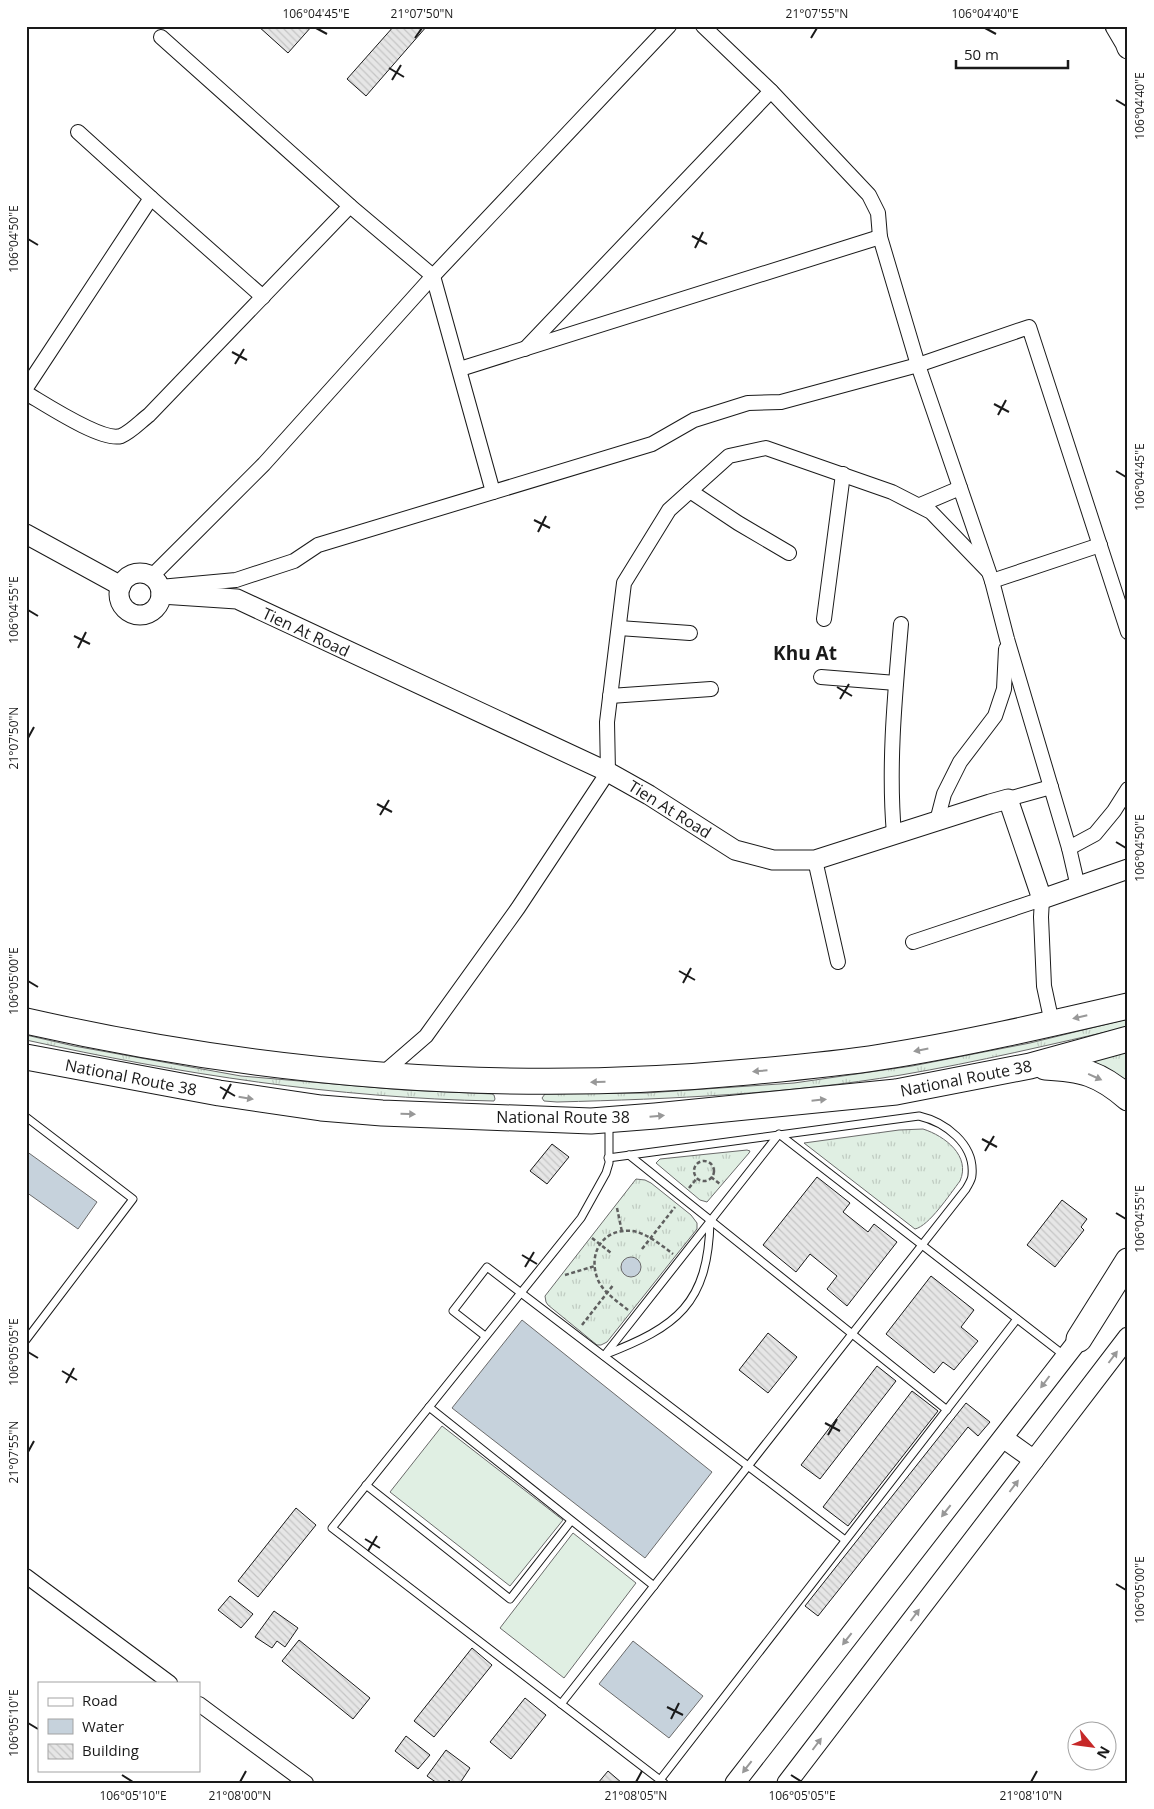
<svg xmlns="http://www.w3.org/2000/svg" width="1154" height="1809" viewBox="0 0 1154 1809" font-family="'Open Sans',sans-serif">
<defs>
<pattern id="grass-tufts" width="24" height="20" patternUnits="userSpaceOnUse" patternTransform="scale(1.25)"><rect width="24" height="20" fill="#e0efe3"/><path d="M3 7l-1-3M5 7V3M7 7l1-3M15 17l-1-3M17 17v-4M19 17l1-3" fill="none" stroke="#c0ccc2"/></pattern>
<pattern id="building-back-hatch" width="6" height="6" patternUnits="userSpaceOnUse" patternTransform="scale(1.25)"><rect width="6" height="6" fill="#e6e6e6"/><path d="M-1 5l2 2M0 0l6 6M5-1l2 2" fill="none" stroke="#c5c5c5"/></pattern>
</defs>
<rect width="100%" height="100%" fill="#fff"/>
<!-- grass -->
<g fill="url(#grass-tufts)" stroke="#6a6a6a">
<path d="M1128 1019V1027C1052 1044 978 1062 901 1075 788 1094 672 1099 557 1102L544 1101 542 1098 545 1094 646 1093 794 1083 912 1066 1030 1043Z"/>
<path d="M26 1035 74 1046 241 1076 404 1090 492 1094 494 1095 495 1099 494 1101C336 1098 180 1074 26 1040Z"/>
<path d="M1128 1047V1083L1076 1059Z"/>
<path d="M923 1129C945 1136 971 1156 960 1181 950 1194 929 1226 915 1229L804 1143 899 1130Z"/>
<path d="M747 1150 750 1151 749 1153 707 1202 700 1200 656 1163 660 1159Z"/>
<path d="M636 1179 645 1180 651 1183 691 1215 697 1223V1229L607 1342 601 1345H597L548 1305 546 1302 545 1296Z"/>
</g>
<!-- pitch -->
<g fill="#e0efe3" stroke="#6a6a6a">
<path d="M442 1426 563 1520 510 1586 390 1492Z"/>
<path d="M573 1533 636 1583 564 1678 500 1628Z"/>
</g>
<!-- water -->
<g fill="#c6d2dc" stroke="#6a6a6a">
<path d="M26 1151 97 1202 78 1229 26 1192Z"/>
<circle cx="631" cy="1267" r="10"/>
<path d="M522 1320 712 1472 645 1558 452 1408Z"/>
<path d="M633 1641 703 1696 669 1738 599 1684Z"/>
</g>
<!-- building -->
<g fill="url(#building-back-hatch)" stroke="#1a1a1a">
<path d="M258 26H312L288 53Z"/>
<path d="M394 26H427L366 96 347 79Z"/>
<path d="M552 1144 569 1157 547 1184 530 1171Z"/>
<path d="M817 1177 850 1203 843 1212 868 1232 874 1224 897 1242 847 1306 827 1289 837 1276 810 1254 796 1272 763 1245Z"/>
<path d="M1062 1200 1087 1219 1081 1227 1084 1230 1055 1267 1027 1245Z"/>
<path d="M931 1276 974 1310 961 1327 978 1341 954 1370 943 1362 934 1373 886 1334Z"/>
<path d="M768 1333 797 1357 768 1393 739 1370Z"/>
<path d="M877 1366 896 1381 820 1479 801 1465Z"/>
<path d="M912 1391 938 1411 848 1526 823 1507Z"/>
<path d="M966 1403 990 1422 978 1436 968 1427 818 1616 805 1606Z"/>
<path d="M296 1508 316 1525 258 1597 238 1581Z"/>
<path d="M230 1596 253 1614 241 1628 218 1610Z"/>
<path d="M274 1611 298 1628 285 1647 277 1641 272 1648 255 1637Z"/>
<path d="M299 1640 370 1698 353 1719 282 1661Z"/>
<path d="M472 1648 492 1665 434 1737 414 1721Z"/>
<path d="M525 1698 546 1715 511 1759 490 1742Z"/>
<path d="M406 1736 430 1755 418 1769 395 1751Z"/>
<path d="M446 1750 470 1768 460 1783H452L449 1780 447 1783H437L427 1776Z"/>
<path d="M608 1771 622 1783H598Z"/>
</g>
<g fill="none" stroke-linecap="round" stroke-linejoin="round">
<defs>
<g id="lane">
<path d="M26 1117 133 1199 26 1340"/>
<path d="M609 1123V1163L606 1173 581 1218 332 1528 664 1783"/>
<path d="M629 1155 947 1410"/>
<path d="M485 1336 453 1311 487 1267 845 1540"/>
<path d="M604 1355C677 1327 708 1304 710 1222"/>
<path d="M604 1356 779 1134 1065 1356"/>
<path d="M429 1407 654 1586"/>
<path d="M366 1485 510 1599 571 1521"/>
<path d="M561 1704 966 1189C968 1185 972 1180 972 1175 975 1144 945 1122 919 1116L608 1158"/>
<path d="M660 1780 1017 1319"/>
</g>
<g id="street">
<path d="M703 26 771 91 869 195 878 213 880 237 918 365 992 581 1007 639 1069 848 1078 887"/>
<path d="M161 37 350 206"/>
<path d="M151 198 263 297"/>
<path d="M525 349 771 91"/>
<path d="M460 369 880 237"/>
<path d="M26 388 151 198 78 132"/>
<path d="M26 393C45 404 102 442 121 436 131 432 141 421 149 415L350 206 433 276 493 492"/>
<path d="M690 491 738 523 789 553"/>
<path d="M920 505 960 488"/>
<path d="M151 577 264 464 433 276 669 26"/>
<path d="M992 581 1100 545"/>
<path d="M160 587 236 580 294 561 318 545 652 444 694 420 748 403 781 402 918 365 1029 327 1128 632"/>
<path d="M824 619 843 474"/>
<path d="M619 628 690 633"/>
<path d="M821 677 896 683"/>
<path d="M610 696 711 689"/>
<path d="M1008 799 1051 787"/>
<path d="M937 821 944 794 960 762 995 716 1004 689 1006 649"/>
<path d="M894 834C888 765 895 694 901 624"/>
<path d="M1069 848 1095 834 1114 811 1128 789"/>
<path d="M815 860 838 962"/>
<path d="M913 942 1042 899 1041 917 1044 986 1052 1023"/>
<path d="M381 1075 426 1036 518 908 608 772 607 722 624 583 669 510 729 456 766 448 892 492 931 512 988 571"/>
<path d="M26 1576 170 1683"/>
<path d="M199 1704 306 1783"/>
</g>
<g id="secondary">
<path d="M26 534 121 586"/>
<circle cx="140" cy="594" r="21"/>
<path d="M161 594 237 599 608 772 649 795 735 850 773 860H815L990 804 1008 799 1042 899 1128 869"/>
<path d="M1003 1438 1034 1460"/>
<path d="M735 1783 1087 1329"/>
<path d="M787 1783 1128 1337"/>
</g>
<path id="primary" d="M1116 26 1126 43 1128 48"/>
<g id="highway">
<path d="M26 1021C265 1075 504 1095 748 1072 793 1068 837 1064 881 1057 964 1044 1046 1025 1128 1006"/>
<path d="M26 1057 219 1093 321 1108 382 1113 591 1121 655 1116 896 1092 1030 1066 1128 1039"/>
<path d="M1045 1067C1082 1069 1099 1073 1128 1098"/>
<path d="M1079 1339 1128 1261"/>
</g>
</defs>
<!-- lane casing -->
<use href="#lane" stroke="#1a1a1a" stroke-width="9"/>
<!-- street casing -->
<use href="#street" stroke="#1a1a1a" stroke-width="16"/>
<!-- secondary casing -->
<use href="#secondary" stroke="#1a1a1a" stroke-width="21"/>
<!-- primary casing -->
<use href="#primary" stroke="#1a1a1a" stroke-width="23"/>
<!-- highway casing -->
<use href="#highway" stroke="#1a1a1a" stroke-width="27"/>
<!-- path -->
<g stroke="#5f5f5f" stroke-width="2.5" stroke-dasharray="4 2.5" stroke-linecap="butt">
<circle cx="704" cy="1171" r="10"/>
<path d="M711 1177 720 1184"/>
<path d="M689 1188 697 1178"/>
<path d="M617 1208 622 1232"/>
<path d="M592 1238 611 1253"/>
<path d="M642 1249 675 1207"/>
<path d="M565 1275 595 1266"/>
<path d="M628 1310C618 1302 603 1292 598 1280 587 1253 603 1228 632 1231 647 1233 661 1245 673 1254"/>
<path d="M582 1325 614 1284"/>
</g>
<!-- lane -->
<use href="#lane" stroke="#fff" stroke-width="7"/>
<!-- street -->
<use href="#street" stroke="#fff" stroke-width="14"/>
<!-- secondary -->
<use href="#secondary" stroke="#fff" stroke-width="19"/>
<!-- primary -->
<use href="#primary" stroke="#fff" stroke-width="21"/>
<!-- highway -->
<use href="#highway" stroke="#fff" stroke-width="25"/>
</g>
<!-- one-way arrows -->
<defs><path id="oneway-solid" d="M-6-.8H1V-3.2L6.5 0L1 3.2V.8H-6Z" transform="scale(1.25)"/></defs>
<g fill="#989898">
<use href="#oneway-solid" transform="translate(1080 1017) rotate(167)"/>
<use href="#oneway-solid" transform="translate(921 1050) rotate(169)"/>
<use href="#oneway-solid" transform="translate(760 1071) rotate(175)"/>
<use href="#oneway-solid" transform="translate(1095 1077) rotate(24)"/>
<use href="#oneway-solid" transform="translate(598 1082) rotate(179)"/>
<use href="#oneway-solid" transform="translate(246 1098) rotate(9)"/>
<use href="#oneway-solid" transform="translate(819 1100) rotate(-6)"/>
<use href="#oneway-solid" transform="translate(408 1114) rotate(2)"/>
<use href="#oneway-solid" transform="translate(657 1116) rotate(-5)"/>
<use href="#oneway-solid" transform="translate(1113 1357) rotate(-53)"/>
<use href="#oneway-solid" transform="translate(1045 1382) rotate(127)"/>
<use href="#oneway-solid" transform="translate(1014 1486) rotate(-53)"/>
<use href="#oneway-solid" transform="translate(946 1511) rotate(128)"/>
<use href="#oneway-solid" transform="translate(915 1615) rotate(-53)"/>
<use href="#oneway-solid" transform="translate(847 1639) rotate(128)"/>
<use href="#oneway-solid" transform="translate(817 1744) rotate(-53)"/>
<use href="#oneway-solid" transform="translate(747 1767) rotate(128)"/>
</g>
<!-- ticks -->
<path fill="none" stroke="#1a1a1a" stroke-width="2" d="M316 28 327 34M985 28 996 34M415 38 422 28M811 38 817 28M389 68 404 77M392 80 401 65M1116 100 1126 106M692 236 707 244M28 239 38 245M695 248 703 232M232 352 247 360M235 364 244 349M994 404 1009 412M998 415 1006 400M1116 471 1126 477M534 520 550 528M538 532 546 516M28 610 38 616M74 636 90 644M78 648 86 632M837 687 852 696M840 699 849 684M28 738 34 727M377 804 392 812M380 815 389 800M1116 842 1126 848M679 971 695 980M28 981 38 987M683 983 691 968M220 1087 235 1096M223 1099 231 1084M982 1139 997 1147M985 1151 994 1136M1116 1213 1126 1219M522 1255 537 1264M525 1267 534 1252M28 1352 38 1358M62 1371 77 1380M66 1383 74 1368M825 1423 840 1431M828 1435 837 1419M28 1452 34 1441M365 1539 380 1548M368 1551 377 1536M1116 1584 1126 1590M667 1707 683 1715M671 1719 679 1703M28 1723 38 1729M122 1775 133 1782M791 1775 802 1782M240 1782 246 1771M636 1782 642 1771M1031 1782 1037 1771"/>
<g text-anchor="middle" stroke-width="4" stroke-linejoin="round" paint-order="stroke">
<!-- street labels -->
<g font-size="16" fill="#1a1a1a" stroke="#fff">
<text transform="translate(306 632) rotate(25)" y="6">Tien At Road</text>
<text transform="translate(670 809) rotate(32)" y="6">Tien At Road</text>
<text transform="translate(131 1077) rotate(11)" y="6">National Route 38</text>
<text transform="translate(966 1078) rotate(-11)" y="6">National Route 38</text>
<text x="563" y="1123">National Route 38</text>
</g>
<!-- quarter labels -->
<g font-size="19" font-weight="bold" fill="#1a1a1a" stroke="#fff">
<text x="805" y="660">Khu At</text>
</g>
</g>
<!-- border -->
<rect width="1154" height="1809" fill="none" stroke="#ffffff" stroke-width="55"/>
<!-- legend -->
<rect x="38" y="1682" width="162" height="90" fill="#ffffff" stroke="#a3a3a3"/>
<rect x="48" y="1698" width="25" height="8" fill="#ffffff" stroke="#a3a3a3"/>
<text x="82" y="1706" font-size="15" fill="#1a1a1a">Road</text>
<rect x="48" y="1719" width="25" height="15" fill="#c6d2dc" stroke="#a3a3a3"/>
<text x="82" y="1732" font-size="15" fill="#1a1a1a">Water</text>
<rect x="48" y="1744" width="25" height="15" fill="url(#building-back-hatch)" stroke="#a3a3a3"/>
<text x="82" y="1756" font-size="15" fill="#1a1a1a">Building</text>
<!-- north arrow -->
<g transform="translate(1092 1746) rotate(119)"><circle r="24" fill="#ffffff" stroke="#a3a3a3"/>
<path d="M0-4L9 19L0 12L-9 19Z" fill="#c62828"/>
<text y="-8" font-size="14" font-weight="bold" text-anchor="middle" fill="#1a1a1a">N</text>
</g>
<!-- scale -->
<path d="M956 60v8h112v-8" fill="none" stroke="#1a1a1a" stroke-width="2.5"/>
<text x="964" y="60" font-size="15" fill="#1a1a1a" stroke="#ffffff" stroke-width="4" paint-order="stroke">50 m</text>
<rect x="28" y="28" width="1098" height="1754" fill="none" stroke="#1a1a1a" stroke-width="2"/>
<g font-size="12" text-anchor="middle" fill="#1a1a1a">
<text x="316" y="18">106°04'45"E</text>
<text x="422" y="18">21°07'50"N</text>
<text x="817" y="18">21°07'55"N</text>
<text x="985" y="18">106°04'40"E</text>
<text transform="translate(1140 106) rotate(-90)" y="4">106°04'40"E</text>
<text transform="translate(14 239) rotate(-90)" y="4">106°04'50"E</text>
<text transform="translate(1140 477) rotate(-90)" y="4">106°04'45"E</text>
<text transform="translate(14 610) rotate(-90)" y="4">106°04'55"E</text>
<text transform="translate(14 738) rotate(-90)" y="4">21°07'50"N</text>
<text transform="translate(1140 848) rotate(-90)" y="4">106°04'50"E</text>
<text transform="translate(14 981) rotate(-90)" y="4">106°05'00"E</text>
<text transform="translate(1140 1219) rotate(-90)" y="4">106°04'55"E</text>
<text transform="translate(14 1352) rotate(-90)" y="4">106°05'05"E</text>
<text transform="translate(14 1452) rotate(-90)" y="4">21°07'55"N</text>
<text transform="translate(1140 1590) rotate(-90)" y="4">106°05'00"E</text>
<text transform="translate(14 1723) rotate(-90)" y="4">106°05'10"E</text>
<text x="133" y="1800">106°05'10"E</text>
<text x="240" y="1800">21°08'00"N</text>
<text x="636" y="1800">21°08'05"N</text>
<text x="802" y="1800">106°05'05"E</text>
<text x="1031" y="1800">21°08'10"N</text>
</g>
</svg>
